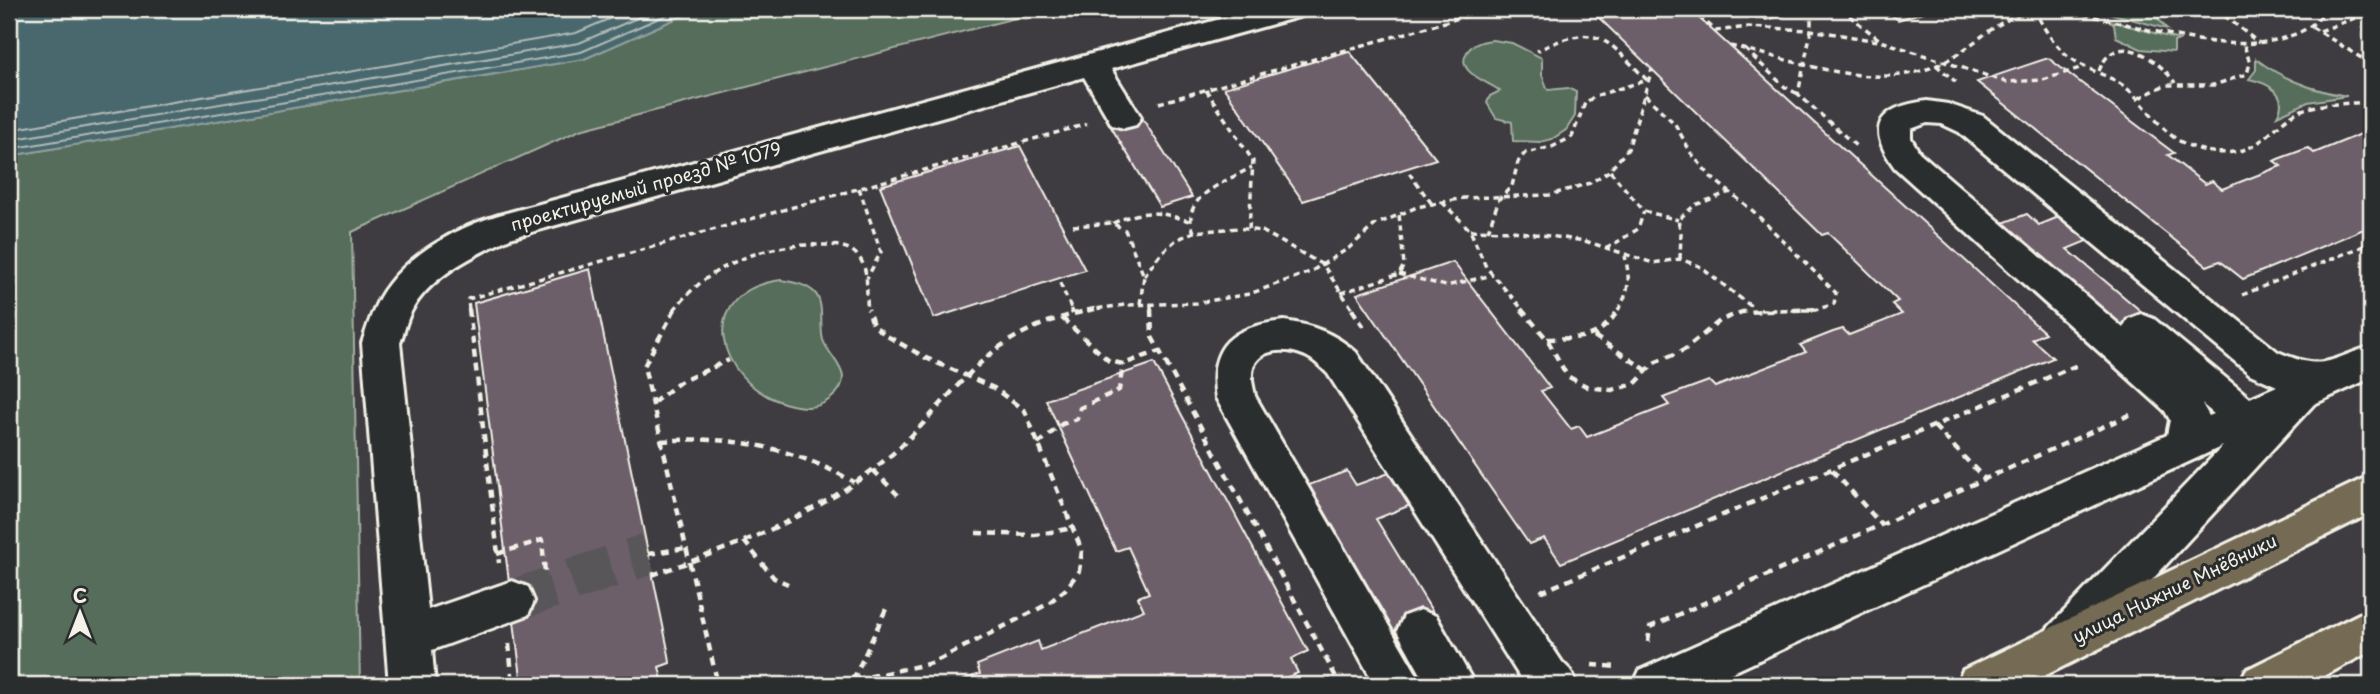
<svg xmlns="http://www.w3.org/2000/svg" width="2380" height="694" viewBox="0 0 2380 694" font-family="'Playpen Sans',sans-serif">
<rect width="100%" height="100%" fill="#3e3c40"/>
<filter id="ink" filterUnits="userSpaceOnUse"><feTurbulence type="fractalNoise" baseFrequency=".0143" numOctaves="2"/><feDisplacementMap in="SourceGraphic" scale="14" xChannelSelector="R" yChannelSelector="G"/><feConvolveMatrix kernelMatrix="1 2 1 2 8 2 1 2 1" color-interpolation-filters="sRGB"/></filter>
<g filter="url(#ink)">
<!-- green -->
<g fill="#556d5a" stroke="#a4afa1" stroke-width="2">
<path d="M698 9H1050L580 130 352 232 360 685H9V156L584 59Z"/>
<path d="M2107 9H2150L2167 29 2102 11Z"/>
<path d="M2108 20 2179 40 2174 42V52L2141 49 2116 37 2114 25Z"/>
<path d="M1492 40 1512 43 1542 58V75L1548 90 1568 88 1576 92 1575 116 1566 130 1552 139 1540 142 1513 141 1512 122 1496 118 1487 103 1490 96 1500 91C1490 82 1454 73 1467 52 1472 44 1483 41 1492 40Z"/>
<path d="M2256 59C2284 80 2313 91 2347 96L2308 102 2277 116C2290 94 2268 83 2249 79L2256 70Z"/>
<path d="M781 280C792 282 807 284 815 293 825 304 819 326 823 340 827 352 842 365 843 377 843 386 837 394 830 399 816 410 801 408 784 403 715 381 693 292 781 280Z"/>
</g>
<!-- water -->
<path fill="#4a676d" stroke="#8e9e9e" stroke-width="2" d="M9 9H698L584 59 9 156Z"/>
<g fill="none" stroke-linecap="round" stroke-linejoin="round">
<!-- shore -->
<g stroke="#b0bab7" stroke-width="2">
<path d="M9 130 576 33 632 9"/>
<path d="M9 140 579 43 658 9"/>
<path d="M9 149 581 52 680 9"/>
</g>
</g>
<!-- building -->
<g fill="#6c5e6b" stroke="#f4f1e8" stroke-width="2">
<path d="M1590 9H1689L2045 333 2032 339 2053 358 1561 563 1544 538 1529 544 1357 294 1453 262 1550 388 1541 391 1571 429 1579 426 1587 437 1669 405 1663 398 1668 396 1709 381 1715 387 1806 352 1800 345 1833 332 1843 329 1849 335 1902 314 1892 304 1898 301 1828 233 1822 235Z"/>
<path d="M1753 9H1786L1791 13 1766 20Z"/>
<path d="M1884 9H1933L1898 20Z"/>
<path d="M1349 51 1436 159 1303 201 1224 88Z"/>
<path d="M2048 58 2174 153 2168 155 2205 184 2212 181 2222 189 2281 166 2274 161 2278 159 2308 148 2314 153 2371 130V226L2243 279 2220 261 2207 266 1977 82Z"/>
<path d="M1139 113 1192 197 1160 207 1108 122Z"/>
<path d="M1020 146 1085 270 934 318 880 186Z"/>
<path d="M2027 214 2039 225 2066 214 2094 238 2067 249 2155 323 2127 335 2000 224Z"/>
<path d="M590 269 669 655 670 663 659 667 663 685H522L474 303Z"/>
<path d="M1154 363 1308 651 1291 659 1298 673 1268 685H950L980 674 977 665 1038 641 1041 650 1144 610 1138 597 1149 593 1128 547 1116 551 1046 400Z"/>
<path d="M1347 471 1356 485 1392 472 1413 504 1376 519 1440 624 1399 640 1309 485Z"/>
</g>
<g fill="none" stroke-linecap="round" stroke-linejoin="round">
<!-- minor-tunnel -->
<path stroke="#595759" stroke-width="42" stroke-dasharray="42 21" stroke-linecap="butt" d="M512 601 648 554"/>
<defs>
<g id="minor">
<path d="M1257 9H1306L1302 16 1111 69 1141 117 1136 125 1124 128 1112 125 1084 77 510 238C477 254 429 276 411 312 406 321 404 333 400 343L428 610 512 581 528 587 534 601 528 615 432 650 435 685H389L362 343C367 328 372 311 380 297 404 256 455 228 499 215Z"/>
<path d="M1927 101 1948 104 1983 116 2278 352C2324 372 2328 360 2371 346V378L2314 404 2080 658 2064 664 2048 658 2041 643 2048 628 2223 446 1705 685H1633L1640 670 2167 435 2170 420 2165 411 1895 168C1865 127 1878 107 1927 101ZM1927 123 1942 124 1959 132 2250 374 2277 386 2250 398 2154 319 2141 314 2128 319 2123 328 1919 152 1911 138V129ZM2202 404 2214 414 2209 416Z"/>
<path d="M1284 321C1312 325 1334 333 1356 352L1562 662 1570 670 1577 685H1525L1328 374C1323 369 1317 363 1311 359 1293 347 1254 345 1252 374 1251 381 1254 389 1255 396L1423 685H1375L1216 398C1207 344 1234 326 1284 321Z"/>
<path d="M1420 610 1436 616 1475 685H1427L1397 631 1404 616Z"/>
</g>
<g id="major">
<path d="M2371 475V513L2026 685H1956L1963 670Z"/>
<path d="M2371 608V651L2307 685H2239L2246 670Z"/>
</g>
</defs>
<!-- minor casing -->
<use href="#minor" stroke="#f4f1e8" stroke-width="6"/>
<!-- major casing -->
<use href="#major" stroke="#f4f1e8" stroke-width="6"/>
<!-- path-far1 -->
<g stroke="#f4f1e8" stroke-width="3.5" stroke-dasharray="6 4.5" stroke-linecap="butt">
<path d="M1692 9 1716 31 1748 27 1811 30 1884 42 2006 82 2043 80 2086 66"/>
<path d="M1811 9V31L1798 94 1857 147"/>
<path d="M1841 9 1881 41"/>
<path d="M2034 9C2045 32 2059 53 2082 65 2096 73 2112 77 2125 87 2145 102 2156 126 2178 140 2201 154 2236 159 2259 142 2274 132 2285 116 2302 110 2323 102 2349 105 2371 101"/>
<path d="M2053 9C2128 18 2227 65 2300 32 2310 28 2320 17 2329 9"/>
<path d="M2216 9 2259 43"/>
<path d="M2312 27 2371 64"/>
<path d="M2320 31 2371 12"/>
<path d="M1730 46C1795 59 1870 93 1935 66 1978 48 1989 18 2042 9"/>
<path d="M1745 49 1785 87 1798 94"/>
<path d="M1936 65 1956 82"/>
<path d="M2099 71C2115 28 2158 58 2175 83"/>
<path d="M1206 90 1253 161 1249 229"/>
<path d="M1645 95 1675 124 1691 153 1711 177 1753 211 1836 293 1834 304 1815 310H1758"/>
<path d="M2139 98 2165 85H2214L2247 74 2250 63 2244 45"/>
<path d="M1159 103 1491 9"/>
<path d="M1610 171 1644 211 1678 220"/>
<path d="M1409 173 1432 204"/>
<path d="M859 188 881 252 867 278"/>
<path d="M1442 202 1470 230 1486 267 1523 310"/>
<path d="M1113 223C1144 209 1157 211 1189 221"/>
<path d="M1073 226 1112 223 1125 230 1144 276 1140 304"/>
<path d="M1470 230 1513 231 1585 241 1653 263 1680 259 1699 266 1752 307"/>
<path d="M1488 231 1499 199 1512 186 1518 162 1525 153 1552 147 1572 137 1585 103 1595 96 1647 80C1604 37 1597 21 1537 51"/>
<path d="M1194 232C1178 197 1226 182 1252 167"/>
<path d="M1606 249 1638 229 1644 211"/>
<path d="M1680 259 1681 233 1678 220 1695 205 1730 192"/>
<path d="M1399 274 1446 286 1493 275"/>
<path d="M1144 276 1161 253 1176 240 1194 232 1238 228 1262 231 1323 265 1353 310"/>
<path d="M1060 283 1072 310"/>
<path d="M1341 293 1399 274 1404 265 1399 214"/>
<path d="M2242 295 2371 243"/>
<path d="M1151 303V310"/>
<path d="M469 310 468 299 1087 124"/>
<path d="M674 310C708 265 765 243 820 245 832 245 847 245 856 254 871 268 865 292 868 310"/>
<path d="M1087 310 1125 305 1197 303 1249 294 1310 272 1349 248 1375 225 1417 207 1464 198 1550 195 1590 183 1609 171 1628 149 1652 69"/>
<path d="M1618 310C1630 291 1630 278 1625 256"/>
</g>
<!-- path -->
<g stroke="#f4f1e8" stroke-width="4.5" stroke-dasharray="8 6" stroke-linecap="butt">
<path d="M469 309 499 563"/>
<path d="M675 309 644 366 718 685"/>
<path d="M1071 309 1073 314"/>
<path d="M1151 309 1152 337 1336 677 1316 685"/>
<path d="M1352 309 1364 327"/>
<path d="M1521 309 1547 339 1567 376 1588 387 1612 390 1635 384 1654 363 1684 350 1721 320 1742 312 1819 309"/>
<path d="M1062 318 1109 361 1123 364 1160 351"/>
<path d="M1594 336 1648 371"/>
<path d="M1547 339C1583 337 1597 342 1619 309"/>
<path d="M653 403 680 382 729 360"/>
<path d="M1934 426 1985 479"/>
<path d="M661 441C732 435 792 447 854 482"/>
<path d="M1038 444 1062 424 1077 419 1080 408 1119 390 1123 364"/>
<path d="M873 470 898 495"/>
<path d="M1832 470 1881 524"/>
<path d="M976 533 1035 535 1073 528"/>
<path d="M744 541 774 578 788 584"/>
<path d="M497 554 542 540 545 573"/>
<path d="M648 554 686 548"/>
<path d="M652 575C733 547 813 518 880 464 923 431 952 385 993 352 1022 329 1060 316 1095 309"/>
<path d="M1541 589 1543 591 2080 364"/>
<path d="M1648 642 1650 627 2134 413"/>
<path d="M509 644 513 685"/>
<path d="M1592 665 1618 667"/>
<path d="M853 680 886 609"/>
<path d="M843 685 853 680 932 663 1046 605 1066 589 1079 571 1082 551 1025 411 994 388 926 358 887 336 873 325 868 309"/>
</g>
<!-- minor -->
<use href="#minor" fill="#2a2d2e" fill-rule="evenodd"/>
<!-- major -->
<use href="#major" fill="#746b52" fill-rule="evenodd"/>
</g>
</g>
<g text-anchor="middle" stroke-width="6" stroke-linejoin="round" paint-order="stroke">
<!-- street labels -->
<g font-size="18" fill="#f4f1e8" stroke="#2a2d2e">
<text transform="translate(646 187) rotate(-16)" y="6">проектируемый проезд № 1079</text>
<text transform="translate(2175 589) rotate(-26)" y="6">улица Нижние Мнёвники</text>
</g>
</g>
<!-- margin -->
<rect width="2380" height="694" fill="none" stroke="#2a2d2e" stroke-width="35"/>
<rect x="18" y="18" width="2345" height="659" fill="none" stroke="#f4f1e8" stroke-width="2.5" filter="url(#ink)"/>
<!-- north arrow -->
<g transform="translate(80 613)" stroke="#2a2d2e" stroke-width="5" paint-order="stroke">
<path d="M0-5L12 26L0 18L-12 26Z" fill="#f4f1e8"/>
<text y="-10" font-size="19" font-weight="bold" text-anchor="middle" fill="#f4f1e8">С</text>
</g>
</svg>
